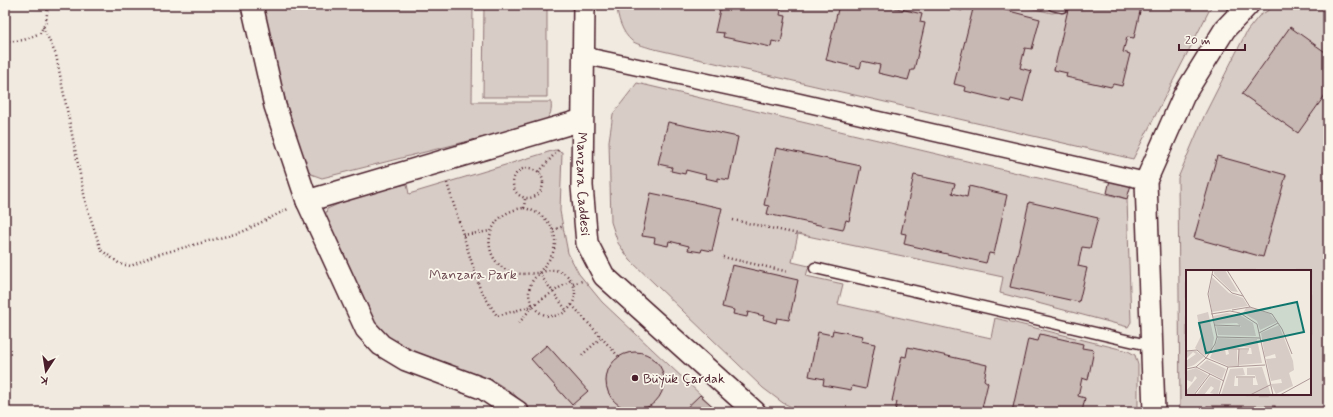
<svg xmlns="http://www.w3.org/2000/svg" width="1333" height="417" viewBox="0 0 1333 417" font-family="Mynerve,sans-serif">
<rect width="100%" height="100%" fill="#f0eae0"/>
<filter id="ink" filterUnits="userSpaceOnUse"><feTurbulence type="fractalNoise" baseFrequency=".025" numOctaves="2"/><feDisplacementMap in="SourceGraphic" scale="8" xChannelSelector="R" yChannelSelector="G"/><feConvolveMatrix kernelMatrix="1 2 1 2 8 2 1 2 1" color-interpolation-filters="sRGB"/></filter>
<g filter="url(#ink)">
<!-- green -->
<g fill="#d8ccc6" stroke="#917678" fill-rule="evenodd">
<path d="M262 5H473L472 102H551C552 111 551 115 544 122L322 178 308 173 303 162 267 35Z"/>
<path d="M484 5H547V97H483Z"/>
<path d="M617 5H934L962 11 964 5H1017L1052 13 1058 12 1063 5H1212L1133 159 650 48C644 46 636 44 632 41 622 33 617 16 617 5Z"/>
<path d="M1277 5H1328V412H1180L1178 178 1205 114 1247 31 1259 16ZM1187 271H1310V394H1187Z"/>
<path d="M637 83 1127 199 1131 322 1128 327 1000 293 1003 277 798 234 792 262 809 266 806 276 843 284 838 304 991 338 995 318 1128 351 1135 355 1138 365V412H803L783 403 763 388 630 260 618 243 611 222 609 141 613 114Z"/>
<path d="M555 150 562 152 560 211 568 253 579 274 602 302 719 412H531L514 394 491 379 438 365 384 338 358 304 323 225 327 209 363 193 407 184 409 194Z"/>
</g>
<!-- building -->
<g fill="#c8b8b3" stroke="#4a1f2b">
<path d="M721 5H782L780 15 786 16 781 43 772 41 771 47 723 37 724 33 715 32Z"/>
<path d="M839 5H884L922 14 920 22 925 23 914 70H911L908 80 878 73 880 65 862 61 860 68 826 60Z"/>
<path d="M974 5H986L1040 19 1032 49 1025 48 1020 68 1031 71 1023 102 1011 99 1010 102 965 91 966 87 954 84Z"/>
<path d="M1069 5H1133L1141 7 1134 38 1127 37 1123 52 1130 54 1122 86 1113 84 1111 87 1066 77 1067 73 1054 70Z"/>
<path d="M1290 27 1328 54V91L1298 133 1242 94Z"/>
<path d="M668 122 738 137 729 180 718 178V181L705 178 706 175 686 170 685 174 671 171 672 167 658 164Z"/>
<path d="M776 148 861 166 849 221 846 220 843 230 767 214 769 206 764 205Z"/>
<path d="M1217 156 1286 175 1263 257 1194 238Z"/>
<path d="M914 175 955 184 952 193 967 197 969 186 1007 195 994 254 989 253 986 263 904 244 906 234 901 233Z"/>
<path d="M1111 175 1132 181 1127 199 1107 193Z"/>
<path d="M651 193 722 208 712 251 702 249 701 252 688 250 689 246 669 241 668 246 654 243 655 238 642 236Z"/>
<path d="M1029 202 1098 218 1090 248 1082 247 1078 266 1087 268 1079 302 1010 287Z"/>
<path d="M732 265 798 280 789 320 777 318 776 323 763 319 764 316 748 312 747 317 733 314 734 310 722 307Z"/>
<path d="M833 330 863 336 861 341 875 344 866 389 852 386 851 390 823 385 824 379 809 376 818 332 832 335Z"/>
<path d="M1040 334 1083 344 1082 348 1094 350 1088 380 1082 378 1078 396 1085 398 1082 412H1012L1028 339 1038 341Z"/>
<path d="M547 345 588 391 572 405 531 359Z"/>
<path d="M908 347 987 365 984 380 988 383 981 412 895 411 897 402 892 401 902 356 906 357Z"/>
<circle cx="635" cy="381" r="29"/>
<path d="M700 395 719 412H682Z"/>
<rect x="1207" y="406" width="68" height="6"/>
</g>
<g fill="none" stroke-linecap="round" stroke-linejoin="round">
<defs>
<g id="service">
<path d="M1053 5 1062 7"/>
<path d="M815 268 1152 346"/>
</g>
<path id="pedestrian" d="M582 55 791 100 1146 181"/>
<g id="minor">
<path d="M252 5 275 106 307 201 366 329 381 345 406 360 484 389 518 412"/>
<path id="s1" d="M584 5 582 186 587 243 604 276 755 412"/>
<path d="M307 201 582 120"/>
<path d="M1154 412 1146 181 1184 95 1225 29 1248 5"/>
</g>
</defs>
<!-- service casing -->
<use href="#service" stroke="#4a1f2b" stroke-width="13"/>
<!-- pedestrian casing -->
<use href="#pedestrian" stroke="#4a1f2b" stroke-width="19"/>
<!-- minor casing -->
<use href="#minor" stroke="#4a1f2b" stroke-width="24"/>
<!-- path -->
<g stroke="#4a1f2b" stroke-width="2.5" stroke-dasharray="1 3" stroke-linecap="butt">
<path d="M43 27 56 55 86 204 101 250 120 264 131 266 152 256 242 232 288 209"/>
<path d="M5 42 24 40 40 33 46 22 48 5"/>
<circle cx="528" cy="183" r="15"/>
<path d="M539 172 558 150"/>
<path d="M447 183 480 289 497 316 532 306 571 280"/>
<path d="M524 208C546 213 562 232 552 255 549 261 543 267 539 273 531 273 522 275 514 273 478 263 482 212 524 208Z"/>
<path d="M524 208 525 199"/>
<path d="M733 220 798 234"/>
<path d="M553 230 564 226"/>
<path d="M463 235 491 231"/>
<path d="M723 257 789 272"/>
<circle cx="552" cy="293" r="23"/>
<path d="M539 273 567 311"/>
<path d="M573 284 582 281"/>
<path d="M572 305 619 357"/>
<path d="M519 323 532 307"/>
<path d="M582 355 601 338"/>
</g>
<!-- service -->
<use href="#service" stroke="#fbf7ec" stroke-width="10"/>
<!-- pedestrian -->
<use href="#pedestrian" stroke="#fbf7ec" stroke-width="16"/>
<!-- minor -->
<use href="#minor" stroke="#fbf7ec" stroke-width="21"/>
</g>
</g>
<!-- markers -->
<circle fill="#4a1f2b" stroke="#fbf7ec" stroke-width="1.5" cx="635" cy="378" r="4"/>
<g text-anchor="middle" stroke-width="3.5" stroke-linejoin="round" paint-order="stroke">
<!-- street labels -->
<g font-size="14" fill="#4a1f2b" stroke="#fbf7ec">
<text dy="5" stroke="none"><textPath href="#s1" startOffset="179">Manzara Caddesi</textPath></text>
</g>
<!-- park labels -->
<g font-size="14" fill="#6e4a52" stroke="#fbf7ec">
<text x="473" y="279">Manzara Park</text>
</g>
<!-- poi labels -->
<g font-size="14" fill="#4a1f2b" stroke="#fbf7ec" text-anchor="start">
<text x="643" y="383">Büyük Çardak</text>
</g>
</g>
<!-- overview -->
<g transform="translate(1186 270)">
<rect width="125" height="125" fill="#f0eae0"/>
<path d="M28 0H39L52 22 45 21 28 4ZM26 7 43 23 57 28 62 36 26 42 23 24ZM64 37 84 44 91 52 74 60 71 51 57 43 60 38ZM22 42 28 68 26 80 19 86 9 78 15 66 11 45ZM41 43 54 45 67 53 70 66 32 65 30 56 55 57 51 53 29 54 27 46ZM93 55 107 91 108 100 103 103 107 116 90 124 85 114 96 113 95 109 85 111 80 89 90 88 89 84 79 87 75 63ZM32 68 71 69 76 93 53 95V80H63L61 84H66L65 78 57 77 39 79 40 85 43 84 42 80H51V96H42L24 88ZM0 81H10L18 87 8 95 0 98V91L10 84 7 82 0 89ZM21 90 40 99 36 109 13 97ZM10 98 22 105 7 125H0V121L11 108 9 106 6 112 1 110 0 101ZM57 98 59 105 49 106 48 116H52V108H67V115H72L69 105H61V98L76 97 85 125H35L44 99ZM24 106 35 111 32 125 24 123 28 118 25 116 18 125H10Z" fill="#d8ccc6"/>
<path fill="none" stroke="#ae9998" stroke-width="1" d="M41 0 64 37 46 40M26 4 46 23 57 26M64 37 86 44 96 59 106 84M25 44 44 41 54 43 71 54 87 125M28 55 54 56M73 63 92 53M31 67 74 68M39 79H63M0 81 11 80 20 88 42 97 79 95M10 97 38 111M52 97 53 79M0 99 10 97 20 88 29 74 31 67 22 24 27 0M50 107H69M8 125 24 104M33 125 42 97M64 125 84 115M94 125 125 108"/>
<path fill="#0f766e" fill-opacity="0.15" stroke="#0f766e" stroke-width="2" d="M111 32 118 62 20 83 13 53Z"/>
<rect width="125" height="125" fill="none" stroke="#4a1f2b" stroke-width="2"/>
</g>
<!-- margin -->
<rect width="1333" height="417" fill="none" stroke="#fbf7ec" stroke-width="20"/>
<rect x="10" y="10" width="1313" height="397" fill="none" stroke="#4a1f2b" stroke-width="1.5" filter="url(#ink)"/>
<!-- north arrow -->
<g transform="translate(46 371) rotate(192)" stroke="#fbf7ec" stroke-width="3" paint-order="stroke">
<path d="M0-3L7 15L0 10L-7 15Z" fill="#4a1f2b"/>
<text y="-6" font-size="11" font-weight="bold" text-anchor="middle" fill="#4a1f2b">K</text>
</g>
<!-- scale -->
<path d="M1179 44v6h66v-6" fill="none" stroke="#4a1f2b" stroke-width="2"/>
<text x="1185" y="44" font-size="12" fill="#4a1f2b" stroke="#fbf7ec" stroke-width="3" paint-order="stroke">20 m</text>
</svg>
